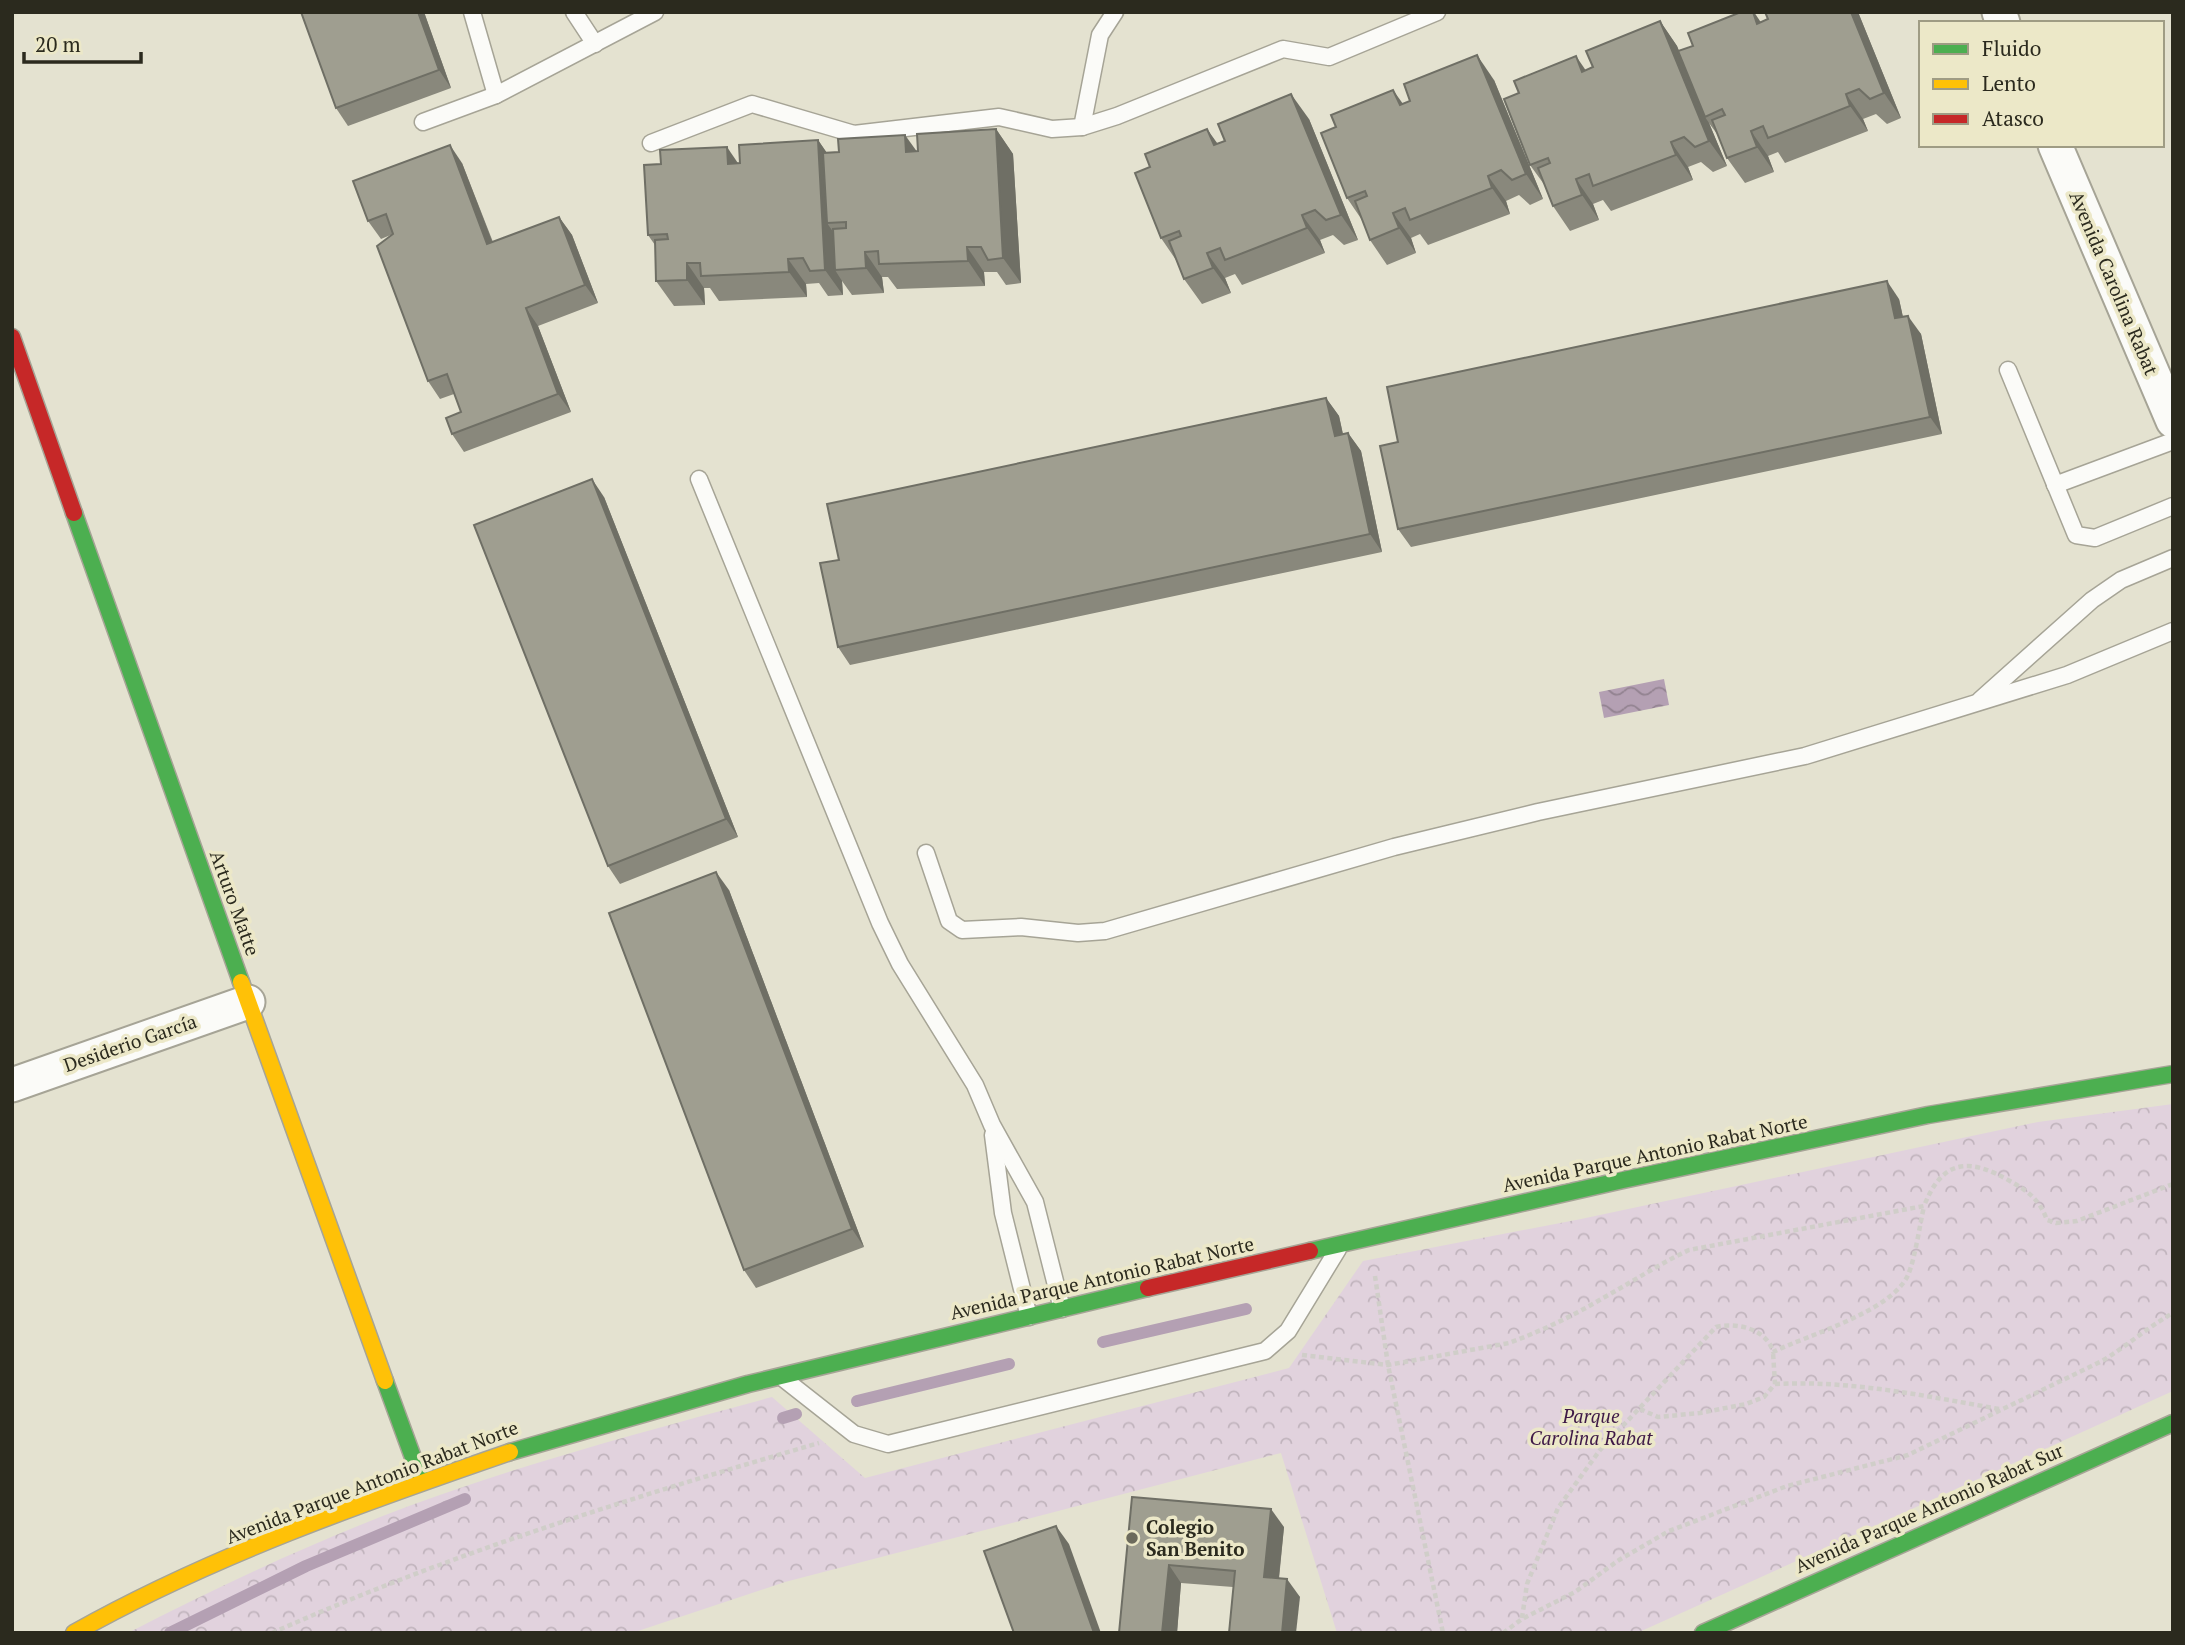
<svg xmlns="http://www.w3.org/2000/svg" width="2185" height="1645" viewBox="0 0 2185 1645" font-family="'PT Serif',serif">
<defs>
<pattern id="park-crowns" width="20" height="18" patternUnits="userSpaceOnUse" patternTransform="scale(1.75)"><rect width="20" height="18" fill="#e1d2dd"/><path d="M2 6a3 3 0 1 1 6 0M12 15a3 3 0 1 1 6 0" fill="none" stroke="#c1b4bd"/></pattern>
<pattern id="water-waves" width="16" height="10" patternUnits="userSpaceOnUse" patternTransform="scale(1.75)"><rect width="16" height="10" fill="#b4a0b3"/><path d="M0 5q4-4 8 0t8 0" fill="none" stroke="#938391"/></pattern>
</defs>
<rect width="100%" height="100%" fill="#e4e2d0"/>
<!-- park -->
<path fill="url(#park-crowns)" d="M2173 1104V1391L1637 1633H1337L1281 1453 785 1582 632 1633H128C219 1586 313 1542 409 1506 528 1462 650 1430 772 1397L865 1478 1289 1368 1363 1261 1581 1219 2038 1122Z"/>
<!-- water -->
<path fill="url(#water-waves)" d="M1664 679 1669 705 1604 718 1599 692Z"/>
<g fill="none" stroke-linecap="round" stroke-linejoin="round">
<!-- stream -->
<g stroke="#b4a0b3" stroke-width="12">
<path d="M1103 1342 1246 1309"/>
<path d="M857 1401 1009 1364"/>
<path d="M783 1418 796 1414"/>
<path d="M170 1633 306 1566 465 1499"/>
</g>
<defs>
<g id="lane">
<path d="M472 12 496 95"/>
<path d="M574 12 595 44"/>
<path d="M423 122 496 95 655 12"/>
<path d="M1082 127 1100 35 1115 12"/>
<path d="M651 143 752 104 854 134 999 117 1052 129 1082 127 1117 116 1283 49 1329 57 1437 12"/>
<path d="M2008 370 2076 535 2095 538 2173 506"/>
<path d="M699 479 880 923 900 964 975 1085 992 1125 1035 1202 1062 1309"/>
<path d="M2055 485 2173 441"/>
<path d="M1980 700 2092 600 2121 580 2173 558"/>
<path d="M926 853 949 921 962 930 1021 927 1078 933 1105 931 1394 847 1538 812 1805 756 2067 675 2173 631"/>
<path d="M993 1135 1003 1213 1029 1317"/>
<path d="M784 1379 854 1434 888 1444 1265 1351 1288 1331 1338 1249"/>
</g>
<g id="street">
<path d="M1999 12 2003 23"/>
<path d="M2055 145 2173 421"/>
<path d="M12 1085 248 1002"/>
</g>
<g id="fast">
<path d="M74 513 241 982"/>
<path d="M1310 1251 1623 1180 1928 1115 2173 1074"/>
<path d="M385 1381 422 1482"/>
<path d="M510 1452 748 1384 1148 1288"/>
<path d="M1703 1633 2173 1423"/>
</g>
<g id="slow">
<path d="M241 982 385 1381"/>
<path d="M74 1633C211 1556 362 1503 510 1452"/>
</g>
<g id="jam">
<path d="M12 337 74 513"/>
<path d="M1148 1288 1310 1251"/>
</g>
</defs>
<!-- lane casing -->
<use href="#lane" stroke="#a6a496" stroke-width="19"/>
<!-- street casing -->
<use href="#street" stroke="#a6a496" stroke-width="37"/>
<!-- fast casing -->
<use href="#fast" stroke="#a6a496" stroke-width="19"/>
<!-- slow casing -->
<use href="#slow" stroke="#a6a496" stroke-width="19"/>
<!-- jam casing -->
<use href="#jam" stroke="#a6a496" stroke-width="19"/>
<!-- path -->
<g stroke="#d0cec9" stroke-width="4.5" stroke-dasharray="5 3.5" stroke-linecap="butt">
<path d="M1375 1276 1388 1365 1443 1633"/>
<path d="M1302 1355 1388 1365 1509 1343C1541 1331 1573 1316 1603 1298 1632 1282 1659 1264 1689 1250L1924 1206C1943 1158 1970 1158 2010 1181 2029 1192 2039 1199 2047 1220L2056 1223 2077 1221 2173 1184"/>
<path d="M1775 1384C1851 1380 1925 1396 1999 1409"/>
<path d="M1640 1409 1658 1417 1700 1413 1746 1404 1764 1397 1775 1384 1773 1352"/>
<path d="M1522 1618 1527 1584 1558 1508 1600 1450 1716 1327C1737 1322 1767 1329 1773 1352 1810 1334 1891 1312 1908 1275 1915 1259 1920 1224 1924 1206"/>
<path d="M272 1633C449 1554 633 1497 819 1443"/>
<path d="M1503 1633 1522 1619 1575 1592 1619 1560 1669 1531 1787 1486 1908 1455 2102 1361C2127 1346 2148 1327 2173 1313"/>
</g>
<!-- lane -->
<use href="#lane" stroke="#fbfbf8" stroke-width="16"/>
<!-- street -->
<use href="#street" stroke="#fbfbf8" stroke-width="33"/>
<!-- fast -->
<use href="#fast" stroke="#4caf50" stroke-width="16"/>
<!-- slow -->
<use href="#slow" stroke="#ffc107" stroke-width="16"/>
<!-- jam -->
<use href="#jam" stroke="#c62828" stroke-width="16"/>
</g>
<!-- wall -->
<g fill="#89887c">
<path d="M424 12 451 88 348 126 336 108Z"/>
<path d="M1765 12H1858L1901 118 1887 124 1876 114 1863 119 1868 131 1785 163 1778 152 1768 156 1774 172 1745 183 1727 158 1720 138 1709 123 1727 166 1713 172 1701 162 1688 167 1693 180 1611 211 1603 200 1593 204 1599 220 1570 231 1553 206 1546 187 1530 165 1586 70 1593 67 1660 21 1677 46 1679 51 1768 19Z"/>
<path d="M1494 80 1543 199 1530 205 1519 195 1506 201 1510 214 1428 245 1420 234 1411 238 1416 253 1387 265 1370 240 1362 220 1347 198 1403 104Z"/>
<path d="M1309 119 1358 240 1344 245 1333 235 1320 240 1325 253 1242 285 1235 274 1225 278 1231 293 1202 304 1184 279 1176 260 1161 238 1150 167 1207 129 1217 144Z"/>
<path d="M996 129 1013 154 1021 283 1006 285 997 272H984L985 286 897 289 888 277H882L884 293 852 295 842 281 843 295 828 296 819 283 806 284 807 297 719 301 710 288H704L705 305 674 306 656 281 655 245 648 235 738 163 818 140 827 153 917 151Z"/>
<path d="M462 163 493 242 559 217 572 235 598 303 538 326 571 412 464 452 452 434 461 412 454 394 440 399 428 381 393 234 381 239 368 221Z"/>
<path d="M1899 299 1903 317 1921 334 1942 434 1411 547 1398 529V442Z"/>
<path d="M1326 398 1339 416 1343 434 1348 433 1361 451 1382 552 850 665 838 647 839 560Z"/>
<path d="M604 497 738 837 620 884 608 866Z"/>
<path d="M729 890 864 1247 756 1288 744 1270Z"/>
<path d="M1132 1497 1284 1527 1279 1579 1300 1597 1233 1587 1181 1583 1177 1633H1119Z"/>
</g>
<!-- shaded-wall -->
<g fill="#6f6f65">
<path d="M418 12H424L451 88 439 70Z"/>
<path d="M1753 12H1754L1768 33 1757 24Z"/>
<path d="M1851 12H1858L1901 118 1884 93Z"/>
<path d="M1660 21 1677 46 1706 116 1705 117 1709 123 1727 166 1709 141Z"/>
<path d="M1477 55 1494 80 1543 199 1526 174Z"/>
<path d="M1576 56 1593 81 1582 72Z"/>
<path d="M1393 90 1411 115 1400 105Z"/>
<path d="M1291 94 1309 119 1358 240 1341 215Z"/>
<path d="M1846 94 1863 119 1868 131 1850 106Z"/>
<path d="M996 129 1013 154 1021 283 1003 258Z"/>
<path d="M1207 129 1225 154 1214 145Z"/>
<path d="M1751 131 1768 156 1774 172 1757 147Z"/>
<path d="M905 135 923 160 906 152Z"/>
<path d="M818 140 835 165 827 223 840 242 835 270 842 281 843 295 825 270Z"/>
<path d="M1671 142 1688 167 1693 180 1676 155Z"/>
<path d="M450 145 462 163 500 262 487 244Z"/>
<path d="M727 147 744 172 728 164Z"/>
<path d="M1488 176 1506 201 1510 214 1492 188Z"/>
<path d="M1576 179 1593 204 1599 220 1582 195Z"/>
<path d="M1393 213 1411 238 1416 253 1399 228Z"/>
<path d="M1302 215 1320 240 1325 253 1307 228Z"/>
<path d="M559 217 572 235 598 303 585 285Z"/>
<path d="M967 247 984 272 985 286 968 261Z"/>
<path d="M865 252 882 277 884 293 866 268Z"/>
<path d="M1207 253 1225 278 1231 293 1213 268Z"/>
<path d="M788 259 806 284 807 297 789 272Z"/>
<path d="M687 263 704 288 705 305 687 280Z"/>
<path d="M1887 281 1899 299 1907 336 1895 318Z"/>
<path d="M526 308 538 326 571 412 558 394Z"/>
<path d="M1908 316 1921 334 1942 434 1930 417Z"/>
<path d="M1326 398 1339 416 1347 454 1335 436Z"/>
<path d="M1348 433 1361 451 1382 552 1370 534Z"/>
<path d="M592 479 604 497 738 837 726 819Z"/>
<path d="M716 872 729 890 864 1247 852 1229Z"/>
<path d="M1271 1509 1284 1527 1277 1595 1264 1577Z"/>
<path d="M1056 1526 1069 1544 1101 1633H1094Z"/>
<path d="M1169 1565 1181 1583 1177 1633H1162Z"/>
<path d="M1287 1579 1300 1597 1296 1633H1282Z"/>
</g>
<!-- building -->
<g fill="#9f9e90" stroke="#6f6f65" stroke-width="2">
<path d="M301 12H418L439 70 336 108Z"/>
<path d="M1741 12H1753L1757 24 1768 19 1765 12H1851L1884 93 1870 99 1859 89 1846 94 1850 106 1768 138 1763 126 1751 131 1757 147 1727 158 1712 120 1725 115 1722 109 1705 117 1678 51 1693 46 1688 33Z"/>
<path d="M1660 21 1709 141 1695 147 1684 137 1671 142 1676 155 1593 186 1589 174 1576 179 1582 195 1553 206 1538 168 1550 163 1548 158 1530 165 1504 99 1519 93 1514 81 1576 56 1582 72 1593 67 1586 51Z"/>
<path d="M1477 55 1526 174 1512 180 1501 170 1488 176 1492 188 1410 220 1405 208 1393 213 1399 228 1370 240 1355 201 1367 196 1365 191 1347 198 1321 133 1336 127 1331 115 1393 90 1400 105 1410 101 1404 84Z"/>
<path d="M1291 94 1341 215 1326 220 1315 210 1302 215 1307 228 1225 260 1220 248 1207 253 1213 268 1184 279 1169 241 1181 236 1179 231 1161 238 1135 173 1150 167 1145 154 1207 129 1214 145 1225 141 1218 124Z"/>
<path d="M996 129 1003 258 988 260 981 247H967L968 261 879 264 878 251 865 252 866 268 835 270 833 229 846 228V222L827 223 823 153 839 152 838 139 905 135 906 152 918 151 917 134Z"/>
<path d="M818 140 825 270 810 271 803 258 788 259 789 272 701 276 700 263H687V280L656 281 655 240 668 239 667 234 648 235 644 165 661 164 660 150 727 147 728 164 740 163 739 145Z"/>
<path d="M450 145 487 244 559 217 585 285 526 308 558 394 452 434 446 418 461 412 447 374 428 381 377 246 393 234 386 214 368 221 353 181Z"/>
<path d="M1887 281 1895 318 1908 316 1930 417 1398 529 1380 446 1398 442 1387 387Z"/>
<path d="M1326 398 1335 436 1348 433 1370 534 838 647 820 563 839 560 827 504Z"/>
<path d="M592 479 726 819 608 866 474 525Z"/>
<path d="M716 872 852 1229 744 1270 609 913Z"/>
<path d="M1132 1497 1271 1509 1264 1577 1287 1579 1282 1633H1229L1235 1571 1169 1565 1162 1633H1119Z"/>
<path d="M1056 1526 1094 1633H1014L984 1551Z"/>
</g>
<!-- markers -->
<circle fill="#6c6a5c" stroke="#ece8c8" stroke-width="2.5" cx="1132" cy="1538" r="7"/>
<g text-anchor="middle" stroke-width="7" stroke-linejoin="round" paint-order="stroke">
<!-- street labels -->
<g font-size="19" fill="#2b2a1e" stroke="#ece8c8">
<text transform="translate(2114 283) rotate(67)" y="7">Avenida Carolina Rabat</text>
<text transform="translate(235 903) rotate(70)" y="7">Arturo Matte</text>
<text transform="translate(130 1043) rotate(-19)" y="7">Desiderio García</text>
<text transform="translate(1655 1153) rotate(-12)" y="7">Avenida Parque Antonio Rabat Norte</text>
<text transform="translate(1102 1278) rotate(-13)" y="7">Avenida Parque Antonio Rabat Norte</text>
<text transform="translate(372 1482) rotate(-21)" y="7">Avenida Parque Antonio Rabat Norte</text>
<text transform="translate(1929 1508) rotate(-24)" y="7">Avenida Parque Antonio Rabat Sur</text>
</g>
<!-- park labels -->
<g font-size="19" font-style="italic" fill="#3e1947" stroke="#ece8c8">
<text x="1591" y="1423">Parque<tspan x="1591" dy="22">Carolina Rabat</tspan></text>
</g>
<!-- poi labels -->
<g font-size="19" font-weight="bold" fill="#2b2a1e" stroke="#ece8c8" text-anchor="start">
<text x="1146" y="1534">Colegio<tspan x="1146" dy="22">San Benito</tspan></text>
</g>
</g>
<!-- border -->
<rect width="2185" height="1645" fill="none" stroke="#2b2a1e" stroke-width="28"/>
<!-- legend -->
<rect x="1919" y="21" width="245" height="126" fill="#ece8c8" stroke="#9f9c84" stroke-width="2"/>
<rect x="1933" y="44" width="35" height="10" fill="#4caf50" stroke="#9f9c84" stroke-width="2"/>
<text x="1982" y="56" font-size="21" fill="#2b2a1e">Fluido</text>
<rect x="1933" y="79" width="35" height="10" fill="#ffc107" stroke="#9f9c84" stroke-width="2"/>
<text x="1982" y="91" font-size="21" fill="#2b2a1e">Lento</text>
<rect x="1933" y="114" width="35" height="10" fill="#c62828" stroke="#9f9c84" stroke-width="2"/>
<text x="1982" y="126" font-size="21" fill="#2b2a1e">Atasco</text>
<!-- scale -->
<path d="M24 52v10h117v-10" fill="none" stroke="#2b2a1e" stroke-width="3.5"/>
<text x="35" y="52" font-size="21" fill="#2b2a1e" stroke="#ece8c8" stroke-width="5" paint-order="stroke">20 m</text>
</svg>
